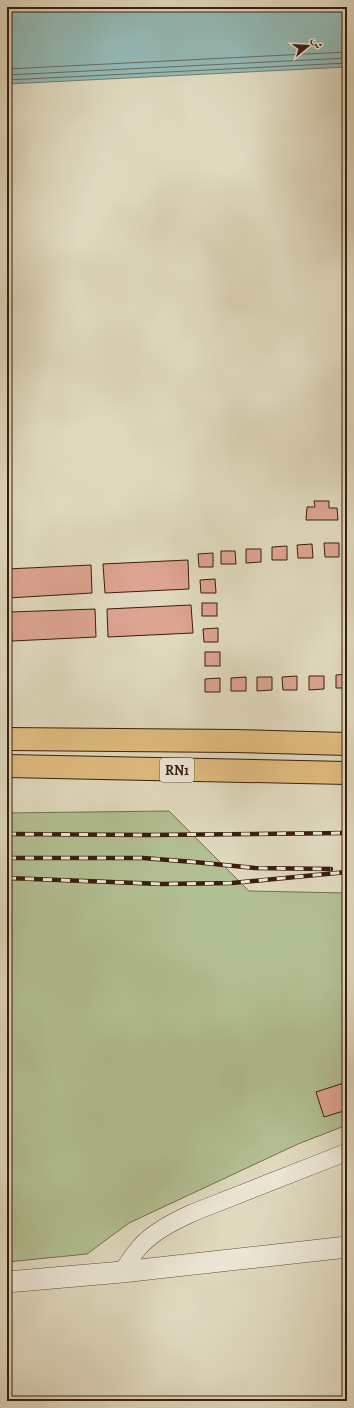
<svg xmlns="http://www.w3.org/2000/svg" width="354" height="1408" viewBox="0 0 354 1408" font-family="Alegreya,Amiri,serif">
<rect width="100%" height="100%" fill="#e0d9be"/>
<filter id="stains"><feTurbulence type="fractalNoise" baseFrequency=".005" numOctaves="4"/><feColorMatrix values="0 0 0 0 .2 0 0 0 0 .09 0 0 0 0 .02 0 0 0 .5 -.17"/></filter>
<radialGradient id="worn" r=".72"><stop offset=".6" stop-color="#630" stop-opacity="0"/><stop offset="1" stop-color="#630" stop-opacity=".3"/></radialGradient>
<!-- green -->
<path fill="#b2bf92" stroke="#766e4f" d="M169 811 249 891 347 893V1125L298 1144 129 1223 87 1254 7 1262V813Z"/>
<!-- water -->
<path fill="#94bab5" stroke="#707c71" d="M7 7H347V67L7 84Z"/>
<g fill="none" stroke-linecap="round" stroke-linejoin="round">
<!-- shore -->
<g stroke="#676c60" stroke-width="1">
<path d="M7 69 347 52"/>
<path d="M7 75 347 58"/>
<path d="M7 80 347 63"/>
</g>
</g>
<!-- building -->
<g fill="#dda491" stroke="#3a1e0c">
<path d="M314 501H329V508H337L338 520H306L307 507H315Z"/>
<path d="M324 543H339V557H325Z"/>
<path d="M312 544 313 558H298L297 545Z"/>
<path d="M287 546V560H272V547Z"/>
<path d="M246 549H261V562L246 563Z"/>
<path d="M221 551H235L236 564H221Z"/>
<path d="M213 553V567H199L198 554Z"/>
<path d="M188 560 189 589 105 593 103 564Z"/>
<path d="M91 565 92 593 8 598 7 569Z"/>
<path d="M215 579 216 593H201L200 580Z"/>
<rect x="202" y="603" width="15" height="13"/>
<path d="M191 605 193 633 108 637 107 609Z"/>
<path d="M95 609 96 637 12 641 11 612Z"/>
<path d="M218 628V642H204L203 629Z"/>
<rect x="205" y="652" width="15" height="14"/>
<path d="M347 674V688H336V675Z"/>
<path d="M297 676V690H283L282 677Z"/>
<path d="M309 676H324V689L309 690Z"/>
<path d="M246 677V691H231V678Z"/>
<path d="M257 677H272V690L257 691Z"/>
<path d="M220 678V692H205V679Z"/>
<path d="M347 1082V1110L324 1117 316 1092Z"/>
</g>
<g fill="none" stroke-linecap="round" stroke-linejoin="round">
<defs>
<path id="minor" d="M122 1272C127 1264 132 1256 138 1249 152 1232 173 1222 192 1213L347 1152"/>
<path id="tertiary" d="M7 1282 122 1272 347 1247"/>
<g id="primary">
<path d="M7 739 234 741 347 744"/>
<path d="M7 766 347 773"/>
</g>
</defs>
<!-- minor casing -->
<use href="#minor" stroke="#644d38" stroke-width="18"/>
<!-- tertiary casing -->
<use href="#tertiary" stroke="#644d38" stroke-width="22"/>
<!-- primary casing -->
<use href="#primary" stroke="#3a1e0c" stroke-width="24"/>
<!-- minor -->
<use href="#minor" stroke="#ebe6d5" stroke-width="17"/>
<!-- tertiary -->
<use href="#tertiary" stroke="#ebe6d5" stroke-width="21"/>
<!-- primary -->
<use href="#primary" stroke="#e0bc7f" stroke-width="22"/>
<defs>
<g id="rail">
<path d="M7 834 147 835 347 833"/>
<path d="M7 858H143L194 862 255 868 331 869"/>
<path d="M7 878 162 884 232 883 347 872"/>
</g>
</defs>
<!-- rail casing -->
<use href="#rail" stroke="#3a1e0c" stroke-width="4.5"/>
<!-- rail -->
<use href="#rail" stroke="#ebe6d5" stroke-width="3" stroke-dasharray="9" stroke-linecap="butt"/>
</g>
<g text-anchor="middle" stroke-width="3" stroke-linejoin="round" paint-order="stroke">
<!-- shield labels -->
<rect fill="#ebe6d5" stroke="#6f5a48" stroke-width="1" x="160" y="758" width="34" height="24" rx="3"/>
<g font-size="14" font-weight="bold" fill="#3a1e0c">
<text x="177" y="775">RN1</text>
</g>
</g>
<!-- margin -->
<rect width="354" height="1408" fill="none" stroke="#e0d9be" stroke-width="24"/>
<rect x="8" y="8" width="338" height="1392" fill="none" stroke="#3a1e0c" stroke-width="2"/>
<rect x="12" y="12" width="330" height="1384" fill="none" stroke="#3a1e0c"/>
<!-- north arrow -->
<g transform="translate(308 46) rotate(72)" stroke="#ebe6d5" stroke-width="3" paint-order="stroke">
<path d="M0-3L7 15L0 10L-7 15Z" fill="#3a1e0c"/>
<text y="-6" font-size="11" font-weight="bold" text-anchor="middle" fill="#3a1e0c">ش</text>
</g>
<rect width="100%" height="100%" filter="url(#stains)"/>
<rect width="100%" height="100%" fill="url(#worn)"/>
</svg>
